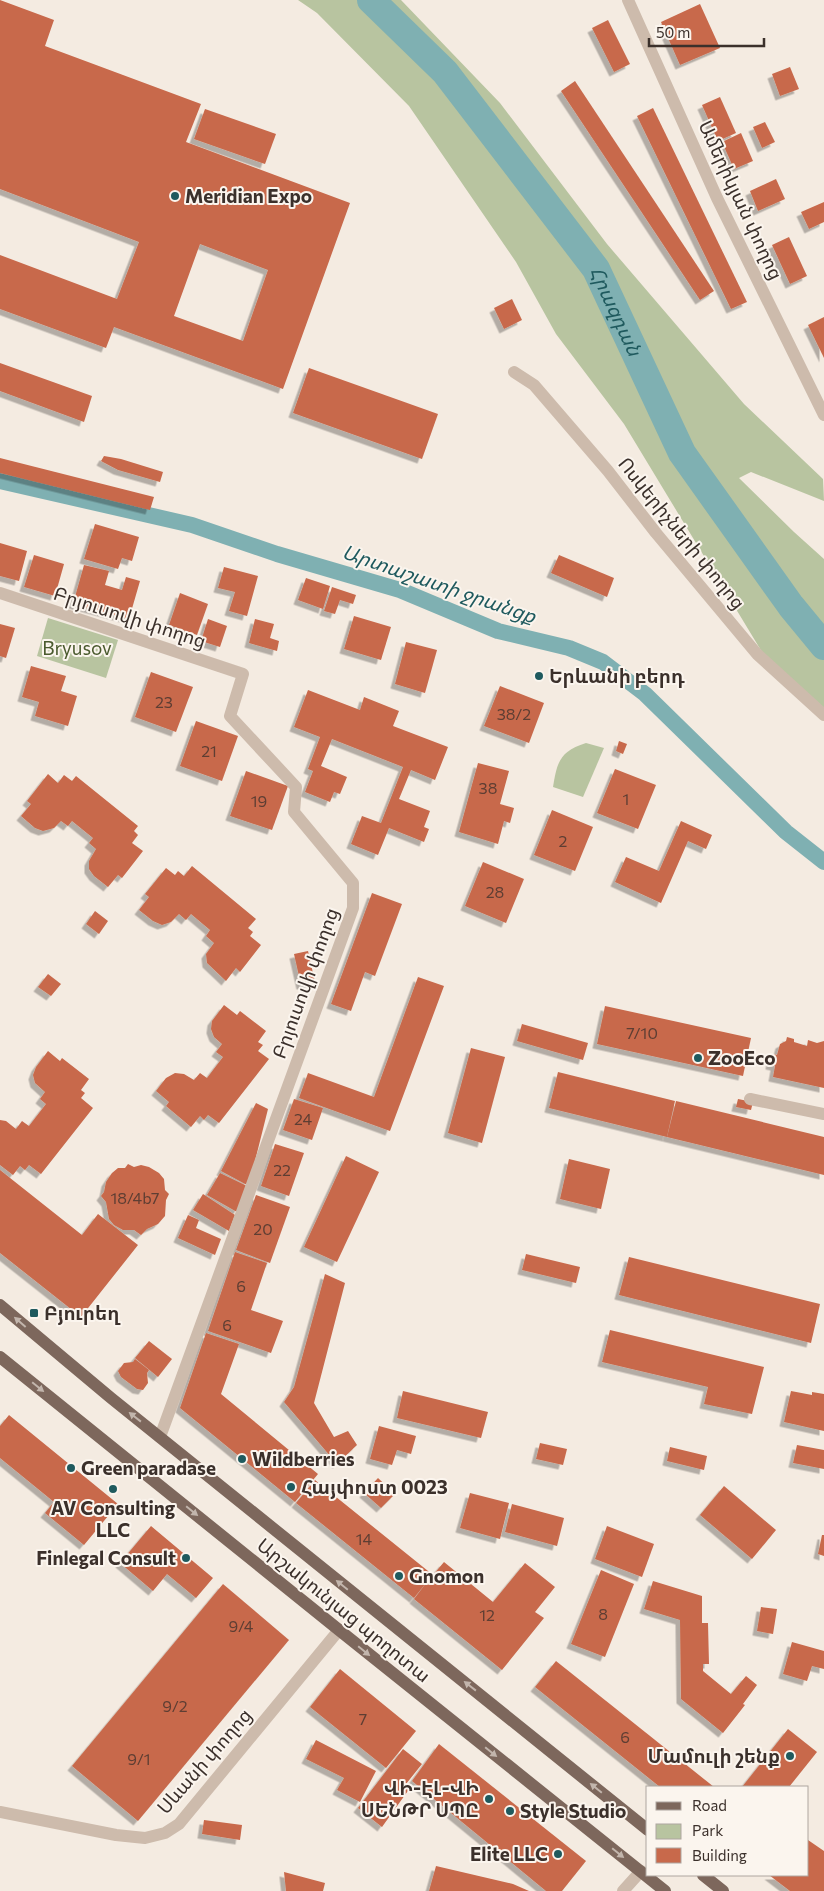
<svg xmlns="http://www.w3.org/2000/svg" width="824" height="1891" viewBox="0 0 824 1891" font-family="Commissioner,'Noto Sans Armenian',sans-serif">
<defs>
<filter id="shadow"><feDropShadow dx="-4.5" dy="4.5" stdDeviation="0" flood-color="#0004"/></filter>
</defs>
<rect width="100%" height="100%" fill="#f4ebe1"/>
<!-- green -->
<g fill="#b8c4a0">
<path d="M298 0H401L500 103 607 244 744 404 823 479 824 501 751 472 739 478 794 532 824 559V708L762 652 624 424 556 334 516 262 409 106 317 13Z"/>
<path d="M48 618 118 640 106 678 37 656Z"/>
<path d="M586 743 604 748 583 797 553 787C557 762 560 751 586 743Z"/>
</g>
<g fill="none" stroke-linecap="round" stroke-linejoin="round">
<!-- canal -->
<path stroke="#7fb0b2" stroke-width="16" d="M0 481 192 525 277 554 400 590 498 631 569 648 603 662 645 694 786 832 824 862"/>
<!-- river -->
<path stroke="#7fb0b2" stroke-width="28" id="s1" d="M371 0 445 72 596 269 682 453 791 606 824 646"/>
</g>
<!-- building -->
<g fill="#c8694b" fill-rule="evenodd" filter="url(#shadow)">
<path d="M0 0 54 20 45 46 201 104 186 142 350 203 283 389 114 327 106 348 0 309V255L117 299 139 242 0 189ZM200 244 268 270 243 341 174 316Z"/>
<path d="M700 4 720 48 680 65 661 22Z"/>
<path d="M608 20 630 64 614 72 592 28Z"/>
<path d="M790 67 799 89 780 96 772 74Z"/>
<path d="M575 81 714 291 700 300 561 91Z"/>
<path d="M720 97 736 133 718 141 702 105Z"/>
<path d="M653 108 747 302 731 309 637 116Z"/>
<path d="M205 109 276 134 265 164 194 139Z"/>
<path d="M765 122 775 142 762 148 753 127Z"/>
<path d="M741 133 753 161 734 169 722 142Z"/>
<path d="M776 179 785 199 758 211 750 191Z"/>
<path d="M824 202V222L809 229 801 212Z"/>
<path d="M789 237 807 276 790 284 772 245Z"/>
<path d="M512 299 522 320 504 329 494 308Z"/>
<path d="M824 317V358L808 325Z"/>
<path d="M0 363 92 396 84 422 0 391Z"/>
<path d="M309 368 438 414 422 459 293 413Z"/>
<path d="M104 456 121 459 163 472 160 482 118 470 101 461Z"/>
<path d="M0 458 154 497 150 510 0 473Z"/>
<path d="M95 524 139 537 132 561 122 558 118 569 84 559Z"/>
<path d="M0 543 27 551 19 581 0 576Z"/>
<path d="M34 555 64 564 55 596 24 587Z"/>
<path d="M559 555 614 578 607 597 551 573Z"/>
<path d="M84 565 109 571 105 585 122 590 126 577 140 581 129 619 73 604Z"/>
<path d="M224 567 258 576 247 616 229 611 235 592 218 588Z"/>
<path d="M306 578 330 586 323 609 298 600Z"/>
<path d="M332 587 356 595 353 604 340 600 335 614 324 611Z"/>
<path d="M180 593 208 604 197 635 169 625Z"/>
<path d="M354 616 391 627 381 660 344 649Z"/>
<path d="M208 619 227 626 220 647 201 641Z"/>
<path d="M255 619 274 624 270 638 279 641 277 651 249 643Z"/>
<path d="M0 624 15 628 6 658 0 656Z"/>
<path d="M406 642 437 650 425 693 395 684Z"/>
<path d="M31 666 66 676 61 691 77 696 68 726 35 716 39 702 22 697Z"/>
<path d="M151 672 193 687 176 732 135 717Z"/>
<path d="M500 686 544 703 529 743 484 726Z"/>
<path d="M308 690 360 710 364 697 399 711 393 726 448 747 435 780 411 770 399 799 430 811 424 827 429 829 424 842 389 828 378 855 351 844 362 816 381 823 403 767 332 739 321 766 347 777 340 794 334 792 330 802 305 792 313 771 308 769 320 737 294 727Z"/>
<path d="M196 721 238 736 222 781 180 766Z"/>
<path d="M619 741 627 744 623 754 616 751Z"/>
<path d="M478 763 509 771 500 804 514 808 510 823 504 821 498 844 459 832Z"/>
<path d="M615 769 656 785 638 829 597 813Z"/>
<path d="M246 771 288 786 272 830 230 816Z"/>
<path d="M48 774 58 783 64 775 72 781 76 776 138 826 134 831 138 835 132 843 143 851 122 878 118 875 108 887 94 876 89 869V861L96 849 89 843 93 838 72 821 68 826 61 821 54 828 43 831 35 828 21 816 31 804 27 801Z"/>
<path d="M552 810 593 827 575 871 534 855Z"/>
<path d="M681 821 712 835 706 849 688 841 661 903 615 882 626 857 659 871Z"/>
<path d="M483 862 524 879 506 923 465 906Z"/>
<path d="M192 866 256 919 248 928 253 932 250 936 261 945 240 972 236 968 226 981 207 963 206 954 214 943 206 936 210 930 191 914 186 920 179 914 171 922 162 925 153 921 139 910 149 897 145 894 166 868 175 875 178 871 184 876Z"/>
<path d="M372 893 402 904 375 976 365 972 351 1011 331 1004Z"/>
<path d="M95 911 108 921 99 934 86 924Z"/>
<path d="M308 951 315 982 301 985 294 954Z"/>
<path d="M48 974 61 984 51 996 38 987Z"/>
<path d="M418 977 444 986 390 1131 299 1098 308 1073 374 1097Z"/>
<path d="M224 1005 237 1015 240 1011 266 1031 258 1042 263 1045 258 1051 269 1059 219 1123 208 1115 204 1120 200 1116 191 1127 166 1106 169 1102 156 1091 166 1078 175 1073 184 1074 194 1080 200 1073 207 1078 223 1057 216 1052 222 1044 214 1037 211 1029 212 1021Z"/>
<path d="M605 1006 751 1038 743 1076 597 1044Z"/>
<path d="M522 1024 588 1043 583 1060 517 1041Z"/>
<path d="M787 1037 794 1039V1042L807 1046 808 1040 817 1043 824 1041V1088L773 1077 775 1066 770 1065 772 1054 777 1055 780 1044 786 1041Z"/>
<path d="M471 1048 505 1057 482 1143 448 1133Z"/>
<path d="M48 1051 60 1061 62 1058 89 1079 81 1090 85 1093 81 1098 93 1108 41 1174 29 1165 25 1170 20 1166 13 1175 0 1165V1120L6 1121 16 1129 22 1121 29 1126 46 1104 40 1099 45 1092 35 1083 33 1075 36 1067Z"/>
<path d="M558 1072 675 1101 667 1137 549 1108Z"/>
<path d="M294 1099 323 1108 312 1140 283 1130Z"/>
<path d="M738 1099 753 1102 751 1110 736 1107Z"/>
<path d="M676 1101 824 1137V1175L667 1137Z"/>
<path d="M256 1103 268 1109 252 1173 247 1185 221 1171Z"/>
<path d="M275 1144 304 1153 289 1196 261 1186Z"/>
<path d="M346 1156 379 1172 337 1262 304 1247Z"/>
<path d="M569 1159 610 1169 601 1209 560 1199Z"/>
<path d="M128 1164 134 1167 141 1165 149 1167 159 1173 164 1179 165 1190 169 1194 166 1200 165 1216 158 1224 147 1229 141 1235 134 1230H123L114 1225 109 1219 106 1202 101 1196 104 1192 106 1182 112 1173 118 1168H125Z"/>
<path d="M0 1170 82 1235 98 1214 138 1245 81 1317 0 1253Z"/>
<path d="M220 1173 249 1187 237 1212 207 1195Z"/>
<path d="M203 1194 235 1215 229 1231 193 1210Z"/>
<path d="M256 1195 290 1207 270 1263 236 1250Z"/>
<path d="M188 1215 199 1220 196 1228 221 1239 215 1255 178 1238Z"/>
<path d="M235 1252 267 1263 251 1310 283 1321 271 1353 208 1331Z"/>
<path d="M526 1254 580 1267 576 1283 522 1270Z"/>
<path d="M629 1257 820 1304 811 1343 619 1295Z"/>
<path d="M325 1274 345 1283 314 1403 334 1437 348 1431 357 1445 337 1464 284 1402 294 1387Z"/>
<path d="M610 1330 764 1367 752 1414 704 1404 708 1387 602 1362Z"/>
<path d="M206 1333 239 1344 221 1394 318 1474 295 1502 180 1408Z"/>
<path d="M149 1341 172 1359 158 1377 135 1358Z"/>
<path d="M135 1359 149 1370 147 1373 148 1383 143 1390 137 1389 121 1377 118 1371 124 1363 133 1362Z"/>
<path d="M403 1391 488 1412 481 1438 397 1418Z"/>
<path d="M791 1391 812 1395V1392L824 1394V1431L784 1422Z"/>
<path d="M9 1415 118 1504 84 1545 45 1513 54 1502 0 1458V1426Z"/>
<path d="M379 1426 416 1436 411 1454 397 1450 392 1465 370 1459Z"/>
<path d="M540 1443 567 1449 563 1465 536 1459Z"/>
<path d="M797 1445 824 1450V1469L793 1463Z"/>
<path d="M670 1447 707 1456 704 1470 667 1461Z"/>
<path d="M378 1478 395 1494 381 1508 364 1493Z"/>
<path d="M315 1480 433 1575 444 1562 493 1602 525 1563 555 1587 535 1612 544 1618 502 1670 414 1599 430 1578 414 1598 296 1503Z"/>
<path d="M724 1486 776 1530 752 1559 700 1515Z"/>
<path d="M470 1493 509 1503 500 1539 460 1528Z"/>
<path d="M512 1504 564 1518 557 1546 505 1532Z"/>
<path d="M151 1526 213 1578 196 1598 167 1574 153 1591 120 1563Z"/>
<path d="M607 1526 654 1544 642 1577 595 1559Z"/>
<path d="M822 1535H824V1556L818 1554Z"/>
<path d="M601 1570 634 1584 605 1657 571 1644Z"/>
<path d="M653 1581 702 1596V1623H708L709 1664H703V1671L731 1694 746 1676 757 1685 743 1704 745 1705 723 1733 681 1699 680 1620 644 1609Z"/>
<path d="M223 1584 289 1640 138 1821 72 1766Z"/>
<path d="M761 1607 777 1609 773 1634 757 1631Z"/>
<path d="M792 1642 824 1651V1669L812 1666 807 1681 783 1674Z"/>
<path d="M556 1661 714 1787H660L535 1687Z"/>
<path d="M340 1669 416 1731 386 1768 310 1707Z"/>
<path d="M788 1729 817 1752 789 1787H742Z"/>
<path d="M316 1740 376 1771 360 1802 337 1790 344 1778 306 1759Z"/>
<path d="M439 1744 586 1861 562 1891H546L412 1781Z"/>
<path d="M403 1749 422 1764 406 1784 410 1788 382 1827 358 1808Z"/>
<path d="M204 1820 242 1825 240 1840 202 1834Z"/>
<path d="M808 1840 824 1851V1891H790L769 1875H808Z"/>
<path d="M436 1866 513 1884 529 1891H429Z"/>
<path d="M284 1872 325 1883 323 1891H286Z"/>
</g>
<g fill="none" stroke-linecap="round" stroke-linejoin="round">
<!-- minor -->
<g stroke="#cdbbac" stroke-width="12">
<path d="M628 0 717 198 824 415"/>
<path d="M514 372 534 385 608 471 656 533 757 654 824 715"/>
<path d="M0 593 243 674 230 716 296 787 294 812 353 883V908L160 1437"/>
<path d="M750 1099 824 1114"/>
<path d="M0 1812 116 1835 145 1838 165 1833 179 1824 339 1630"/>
<path d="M623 1891 641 1871"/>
</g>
<!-- major -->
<g stroke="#7d675c" stroke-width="12">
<path d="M0 1305 111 1398 648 1830"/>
<path d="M0 1357 339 1630 665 1891"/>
<path d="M703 1875 723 1891"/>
</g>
</g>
<!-- one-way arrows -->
<defs><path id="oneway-solid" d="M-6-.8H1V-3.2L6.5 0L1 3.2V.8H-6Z" transform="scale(1.25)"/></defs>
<g fill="#c2b5ac">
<use href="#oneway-solid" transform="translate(20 1322) rotate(-139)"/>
<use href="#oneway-solid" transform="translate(38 1387) rotate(39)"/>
<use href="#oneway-solid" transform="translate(135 1417) rotate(-142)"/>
<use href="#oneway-solid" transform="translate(192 1511) rotate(39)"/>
<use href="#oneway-solid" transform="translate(342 1585) rotate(-141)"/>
<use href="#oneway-solid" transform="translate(364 1651) rotate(39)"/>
<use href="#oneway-solid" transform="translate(470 1686) rotate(-142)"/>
<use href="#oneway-solid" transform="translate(491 1752) rotate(39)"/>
<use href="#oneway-solid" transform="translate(596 1788) rotate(-141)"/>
<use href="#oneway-solid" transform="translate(618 1853) rotate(39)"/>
</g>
<!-- markers -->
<g fill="#1f5a5e" stroke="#fbf5ee" stroke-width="2">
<circle cx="175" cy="196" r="5"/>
<circle cx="539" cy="676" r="5"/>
<circle cx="698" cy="1058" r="5"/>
<rect x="29" y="1308" width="10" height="10" rx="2.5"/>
<circle cx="242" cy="1459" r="5"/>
<circle cx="71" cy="1468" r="5"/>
<circle cx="291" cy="1487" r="5"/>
<circle cx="113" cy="1489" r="5"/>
<circle cx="186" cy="1558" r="5"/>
<circle cx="399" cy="1576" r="5"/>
<circle cx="790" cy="1756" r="5"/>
<circle cx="489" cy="1799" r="5"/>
<circle cx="510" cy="1811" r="5"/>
<circle cx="558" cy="1854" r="5"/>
</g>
<g text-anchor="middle" stroke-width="4" stroke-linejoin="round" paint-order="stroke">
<!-- number labels -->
<g font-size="16" fill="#5e3e33">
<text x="164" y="708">23</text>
<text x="514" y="720">38/2</text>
<text x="209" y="757">21</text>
<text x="488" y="794">38</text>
<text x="626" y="805">1</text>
<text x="259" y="807">19</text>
<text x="563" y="847">2</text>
<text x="495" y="898">28</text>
<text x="642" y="1039">7/10</text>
<text x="303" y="1125">24</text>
<text x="282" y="1176">22</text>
<text x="135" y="1204">18/4b7</text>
<text x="263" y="1235">20</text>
<text x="241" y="1292">6</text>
<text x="227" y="1331">6</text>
<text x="364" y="1545">14</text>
<text x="603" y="1620">8</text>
<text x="487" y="1621">12</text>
<text x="241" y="1632">9/4</text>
<text x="175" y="1712">9/2</text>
<text x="363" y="1725">7</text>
<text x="625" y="1743">6</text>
<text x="139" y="1765">9/1</text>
</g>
<!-- poi labels -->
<g font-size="19" font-weight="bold" fill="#3b302b" stroke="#fbf5ee" text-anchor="start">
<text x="185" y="203">Meridian Expo</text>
<text x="549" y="683">Երևանի բերդ</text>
<text x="708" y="1065">ZooEco</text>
<text x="44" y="1320">Բյուրեղ</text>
<text x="252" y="1466">Wildberries</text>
<text x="81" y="1475">Green paradase</text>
<text x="301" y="1494">Հայփոստ 0023</text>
<text x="113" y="1515" text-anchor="middle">AV Consulting<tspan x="113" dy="22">LLC</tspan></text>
<text x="176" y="1565" text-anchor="end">Finlegal Consult</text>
<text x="409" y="1583">Gnomon</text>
<text x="780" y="1763" text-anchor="end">Մամուլի շենք</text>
<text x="479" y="1795" text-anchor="end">ՎԻ-ԷԼ-ՎԻ<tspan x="479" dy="22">ՍԵՆԹՐ ՍՊԸ</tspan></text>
<text x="520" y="1818">Style Studio</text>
<text x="548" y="1861" text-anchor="end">Elite LLC</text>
</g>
<!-- street labels -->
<g font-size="19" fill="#3b302b" stroke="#fbf5ee">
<text transform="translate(741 200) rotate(65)" y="7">Ամերիկյան փողոց</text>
<text transform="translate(682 533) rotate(51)" y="7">Ոսկերիչների փողոց</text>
<text transform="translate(130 617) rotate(18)" y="7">Բրյուսովի փողոց</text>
<text transform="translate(305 983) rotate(-70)" y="7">Բրյուսովի փողոց</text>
<text transform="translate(344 1610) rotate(39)" y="7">Արշակունյաց պողոտա</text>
<text transform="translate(204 1761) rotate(-49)" y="7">Սևանի փողոց</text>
</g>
<!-- park labels -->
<g font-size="19" fill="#4a5a2e" stroke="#fbf5ee">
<text x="77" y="655">Bryusov</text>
</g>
<!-- water labels -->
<g font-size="20" font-style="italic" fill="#1f5a5e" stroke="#fbf5ee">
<text dy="7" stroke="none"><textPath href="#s1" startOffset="398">Հրազդան</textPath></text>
<text transform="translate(439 584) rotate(19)" y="7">Արտաշատի ջրանցք</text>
</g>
</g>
<!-- legend -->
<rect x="646" y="1786" width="162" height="90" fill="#fbf5ee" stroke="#aea6a0"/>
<rect x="656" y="1802" width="25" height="8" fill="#7d675c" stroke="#aea6a0"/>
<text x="692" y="1811" font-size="15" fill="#3b302b">Road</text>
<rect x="656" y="1824" width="25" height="15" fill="#b8c4a0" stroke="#aea6a0"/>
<text x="692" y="1836" font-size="15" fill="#3b302b">Park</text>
<rect x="656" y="1848" width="25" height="15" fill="#c8694b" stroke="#aea6a0"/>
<text x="692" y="1861" font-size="15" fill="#3b302b">Building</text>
<!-- scale -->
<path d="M649 38v8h115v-8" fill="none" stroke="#3b302b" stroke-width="2.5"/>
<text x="656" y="38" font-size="15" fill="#3b302b" stroke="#fbf5ee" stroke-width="4" paint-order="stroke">50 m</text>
</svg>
